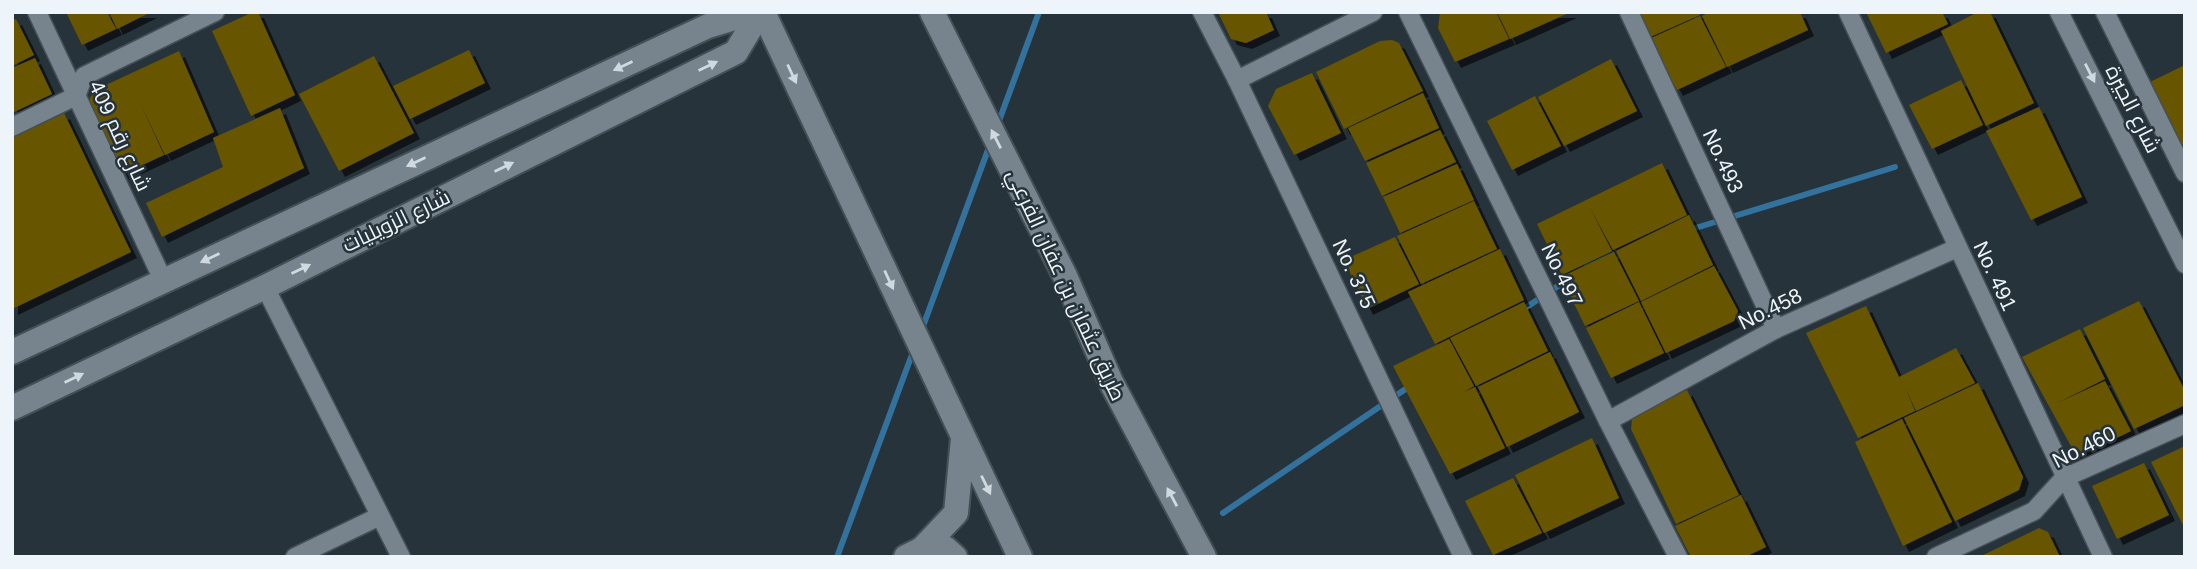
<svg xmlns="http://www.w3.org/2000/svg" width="2197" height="569" viewBox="0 0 2197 569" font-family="Helvetica,Cairo,sans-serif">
<defs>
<filter id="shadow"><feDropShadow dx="6" dy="6" stdDeviation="0" flood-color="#0009"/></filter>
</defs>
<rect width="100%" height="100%" fill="#27333b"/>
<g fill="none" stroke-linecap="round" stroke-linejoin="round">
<!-- stream -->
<g stroke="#33729c" stroke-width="6">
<path d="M999 121 1039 12"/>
<path d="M1689 230 1895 167"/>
<path d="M1587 266 1612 254"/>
<path d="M1521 311 1570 278"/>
<path d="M922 329 989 147"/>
<path d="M1223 513 1410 386"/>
<path d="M837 557 914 349"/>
</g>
</g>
<!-- building -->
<g fill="#685503" filter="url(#shadow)">
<path d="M66 12H107L116 29 82 45Z"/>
<path d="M109 12H151L117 29Z"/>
<path d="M253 12H258L295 95 251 116 212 31Z"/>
<path d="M1218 12H1266L1274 30 1246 43 1231 39Z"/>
<path d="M1440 12H1496L1509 39 1455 62 1438 28Z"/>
<path d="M1497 12H1571L1510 39Z"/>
<path d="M1635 12H1698L1700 15 1648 38Z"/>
<path d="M1709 12H1800L1808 30 1727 67 1702 16Z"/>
<path d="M1866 12H1942L1948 24 1886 53Z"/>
<path d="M1978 12H1990L2034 103 1986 126 1941 31Z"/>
<path d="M1700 16 1726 67 1677 90 1649 39Z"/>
<path d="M16 19 34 55 12 66V21Z"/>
<path d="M1392 40 1399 43 1423 91 1344 129 1316 72 1380 41Z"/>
<path d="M469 50 485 83 410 119 393 86Z"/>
<path d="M179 51 214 132 165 155 140 103 164 155 123 174 89 101 93 91Z"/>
<path d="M374 56 414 133 339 171 299 94Z"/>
<path d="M35 58 52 94 12 113V68Z"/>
<path d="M1611 59 1637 111 1564 146 1538 97Z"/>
<path d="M2185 65V152L2150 82Z"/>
<path d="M1312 73 1341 133 1294 155 1268 106 1276 89Z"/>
<path d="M1961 80 1983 125 1932 149 1909 105Z"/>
<path d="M1423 93 1439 128 1365 161 1348 128Z"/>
<path d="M1535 96 1561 146 1512 170 1487 121Z"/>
<path d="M2039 107 2082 197 2031 220 1986 131Z"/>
<path d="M280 108 304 168 162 237 146 203 223 167 213 138Z"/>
<path d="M64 113 131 252 12 309V138Z"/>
<path d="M1440 130 1456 162 1382 196 1366 163Z"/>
<path d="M1662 163 1687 215 1613 250 1589 206 1612 251 1562 275 1537 224Z"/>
<path d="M1457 164 1474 200 1400 233 1383 197Z"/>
<path d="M1474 201 1497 249 1421 284 1397 236Z"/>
<path d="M1689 215 1713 265 1641 301 1616 251Z"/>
<path d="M1395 237 1419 284 1367 309 1344 260Z"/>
<path d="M1500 249 1524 300 1435 344 1408 292Z"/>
<path d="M1614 252 1639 301 1585 326 1561 277Z"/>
<path d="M1714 266 1738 311 1734 321 1666 353 1641 302Z"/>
<path d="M2139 301 2185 391V405L2134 429 2083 328Z"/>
<path d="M1524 302 1548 351 1476 386 1450 338Z"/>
<path d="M1639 302 1664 353 1611 378 1586 328Z"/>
<path d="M1866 306 1899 377 1956 348 1975 383 1916 411 1905 387 1915 411 1858 438 1806 333Z"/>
<path d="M2080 329 2105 379 2055 404 2105 381 2131 431 2077 457 2022 357Z"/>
<path d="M1449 339 1474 386 1464 392 1475 387 1505 448 1450 474 1393 366Z"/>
<path d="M1550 352 1579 412 1507 447 1478 387Z"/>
<path d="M1978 383 2023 477 2019 490 1955 521 1904 418Z"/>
<path d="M1687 390 1739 495 1676 524 1631 429 1632 419 1640 414Z"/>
<path d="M1902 419 1952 522 1903 546 1855 442Z"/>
<path d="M1592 438 1619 498 1544 533 1515 475Z"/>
<path d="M2185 446V529L2151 462Z"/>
<path d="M2144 463 2169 515 2117 539 2092 486Z"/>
<path d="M1513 478 1542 533 1493 555 1465 501Z"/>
<path d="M1741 495 1766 547 1745 557H1691L1675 526Z"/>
<path d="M2039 528 2048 532 2060 557H1979Z"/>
</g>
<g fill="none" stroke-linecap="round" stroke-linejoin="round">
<defs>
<g id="street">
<path d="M37 12 163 280"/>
<path d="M1202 12 1237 80 1463 557"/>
<path d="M1408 12 1608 421 1678 557"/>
<path d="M1629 12 1776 329"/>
<path d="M1848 12 2103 557"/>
<path d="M2059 12 2185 264"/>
<path d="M2105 12 2185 173"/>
<path d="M1237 80 1373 12"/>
<path d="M12 127 76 96 84 76 215 12"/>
<path d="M265 287 401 557"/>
<path d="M1608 421 1776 329 1957 248"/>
<path d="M295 557 380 516"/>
<path d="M1936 557 2034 511 2064 478 2185 424"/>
</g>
<g id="secondary">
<path d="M763 12 1020 557"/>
<path d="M932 12 1065 276 1111 382 1204 557"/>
<path d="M12 352 708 26 754 12"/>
<path d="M12 408 265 287 736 52 760 12"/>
<path d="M922 549 945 548 955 557"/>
<path d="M906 557 922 549 956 513 963 438"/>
</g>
</defs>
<!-- street casing -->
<use href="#street" stroke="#454f56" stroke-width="21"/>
<!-- secondary casing -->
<use href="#secondary" stroke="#454f56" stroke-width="28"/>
<!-- street -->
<use href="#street" stroke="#77848d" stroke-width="18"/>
<!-- secondary -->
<use href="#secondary" stroke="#77848d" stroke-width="24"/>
</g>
<!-- one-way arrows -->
<defs><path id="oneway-solid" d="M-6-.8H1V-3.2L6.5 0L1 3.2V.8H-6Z" transform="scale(1.75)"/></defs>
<g fill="#d0d9df">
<use href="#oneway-solid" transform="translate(623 66) rotate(155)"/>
<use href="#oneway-solid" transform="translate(708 66) rotate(-26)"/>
<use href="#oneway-solid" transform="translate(2090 73) rotate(63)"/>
<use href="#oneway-solid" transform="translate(792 74) rotate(65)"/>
<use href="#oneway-solid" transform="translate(996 139) rotate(-117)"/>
<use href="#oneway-solid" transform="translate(416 162) rotate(155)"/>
<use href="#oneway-solid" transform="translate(504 167) rotate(-26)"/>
<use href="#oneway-solid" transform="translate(210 258) rotate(155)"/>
<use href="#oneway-solid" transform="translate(301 269) rotate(-26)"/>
<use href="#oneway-solid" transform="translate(889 280) rotate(65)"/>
<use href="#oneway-solid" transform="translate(74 378) rotate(-26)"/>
<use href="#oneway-solid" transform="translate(986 485) rotate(64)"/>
<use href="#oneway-solid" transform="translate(1172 497) rotate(-118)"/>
</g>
<g text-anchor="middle" stroke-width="5" stroke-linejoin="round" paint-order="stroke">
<!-- street labels -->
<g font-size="21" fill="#eef5fa" stroke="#27333b">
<text transform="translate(2133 109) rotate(63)" y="7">شارع الجيرة</text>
<text transform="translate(120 136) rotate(65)" y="7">شارع رقم 409</text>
<text transform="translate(1723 161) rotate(65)" y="7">No.493</text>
<text transform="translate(396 221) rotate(-26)" y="7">شارع الزويليات</text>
<text transform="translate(1354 274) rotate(65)" y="7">No. 375</text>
<text transform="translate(1562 275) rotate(64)" y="7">No.497</text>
<text transform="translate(1995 276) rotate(65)" y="7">No. 491</text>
<text transform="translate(1066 285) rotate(65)" y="7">طريق عثمان بن عفان الفرعي</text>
<text transform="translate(1770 309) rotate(-26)" y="7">No.458</text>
<text transform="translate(2084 447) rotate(-27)" y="7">No.460</text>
</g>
</g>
<!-- border -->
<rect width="2197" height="569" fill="none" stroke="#eef5fa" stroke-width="28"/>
</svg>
